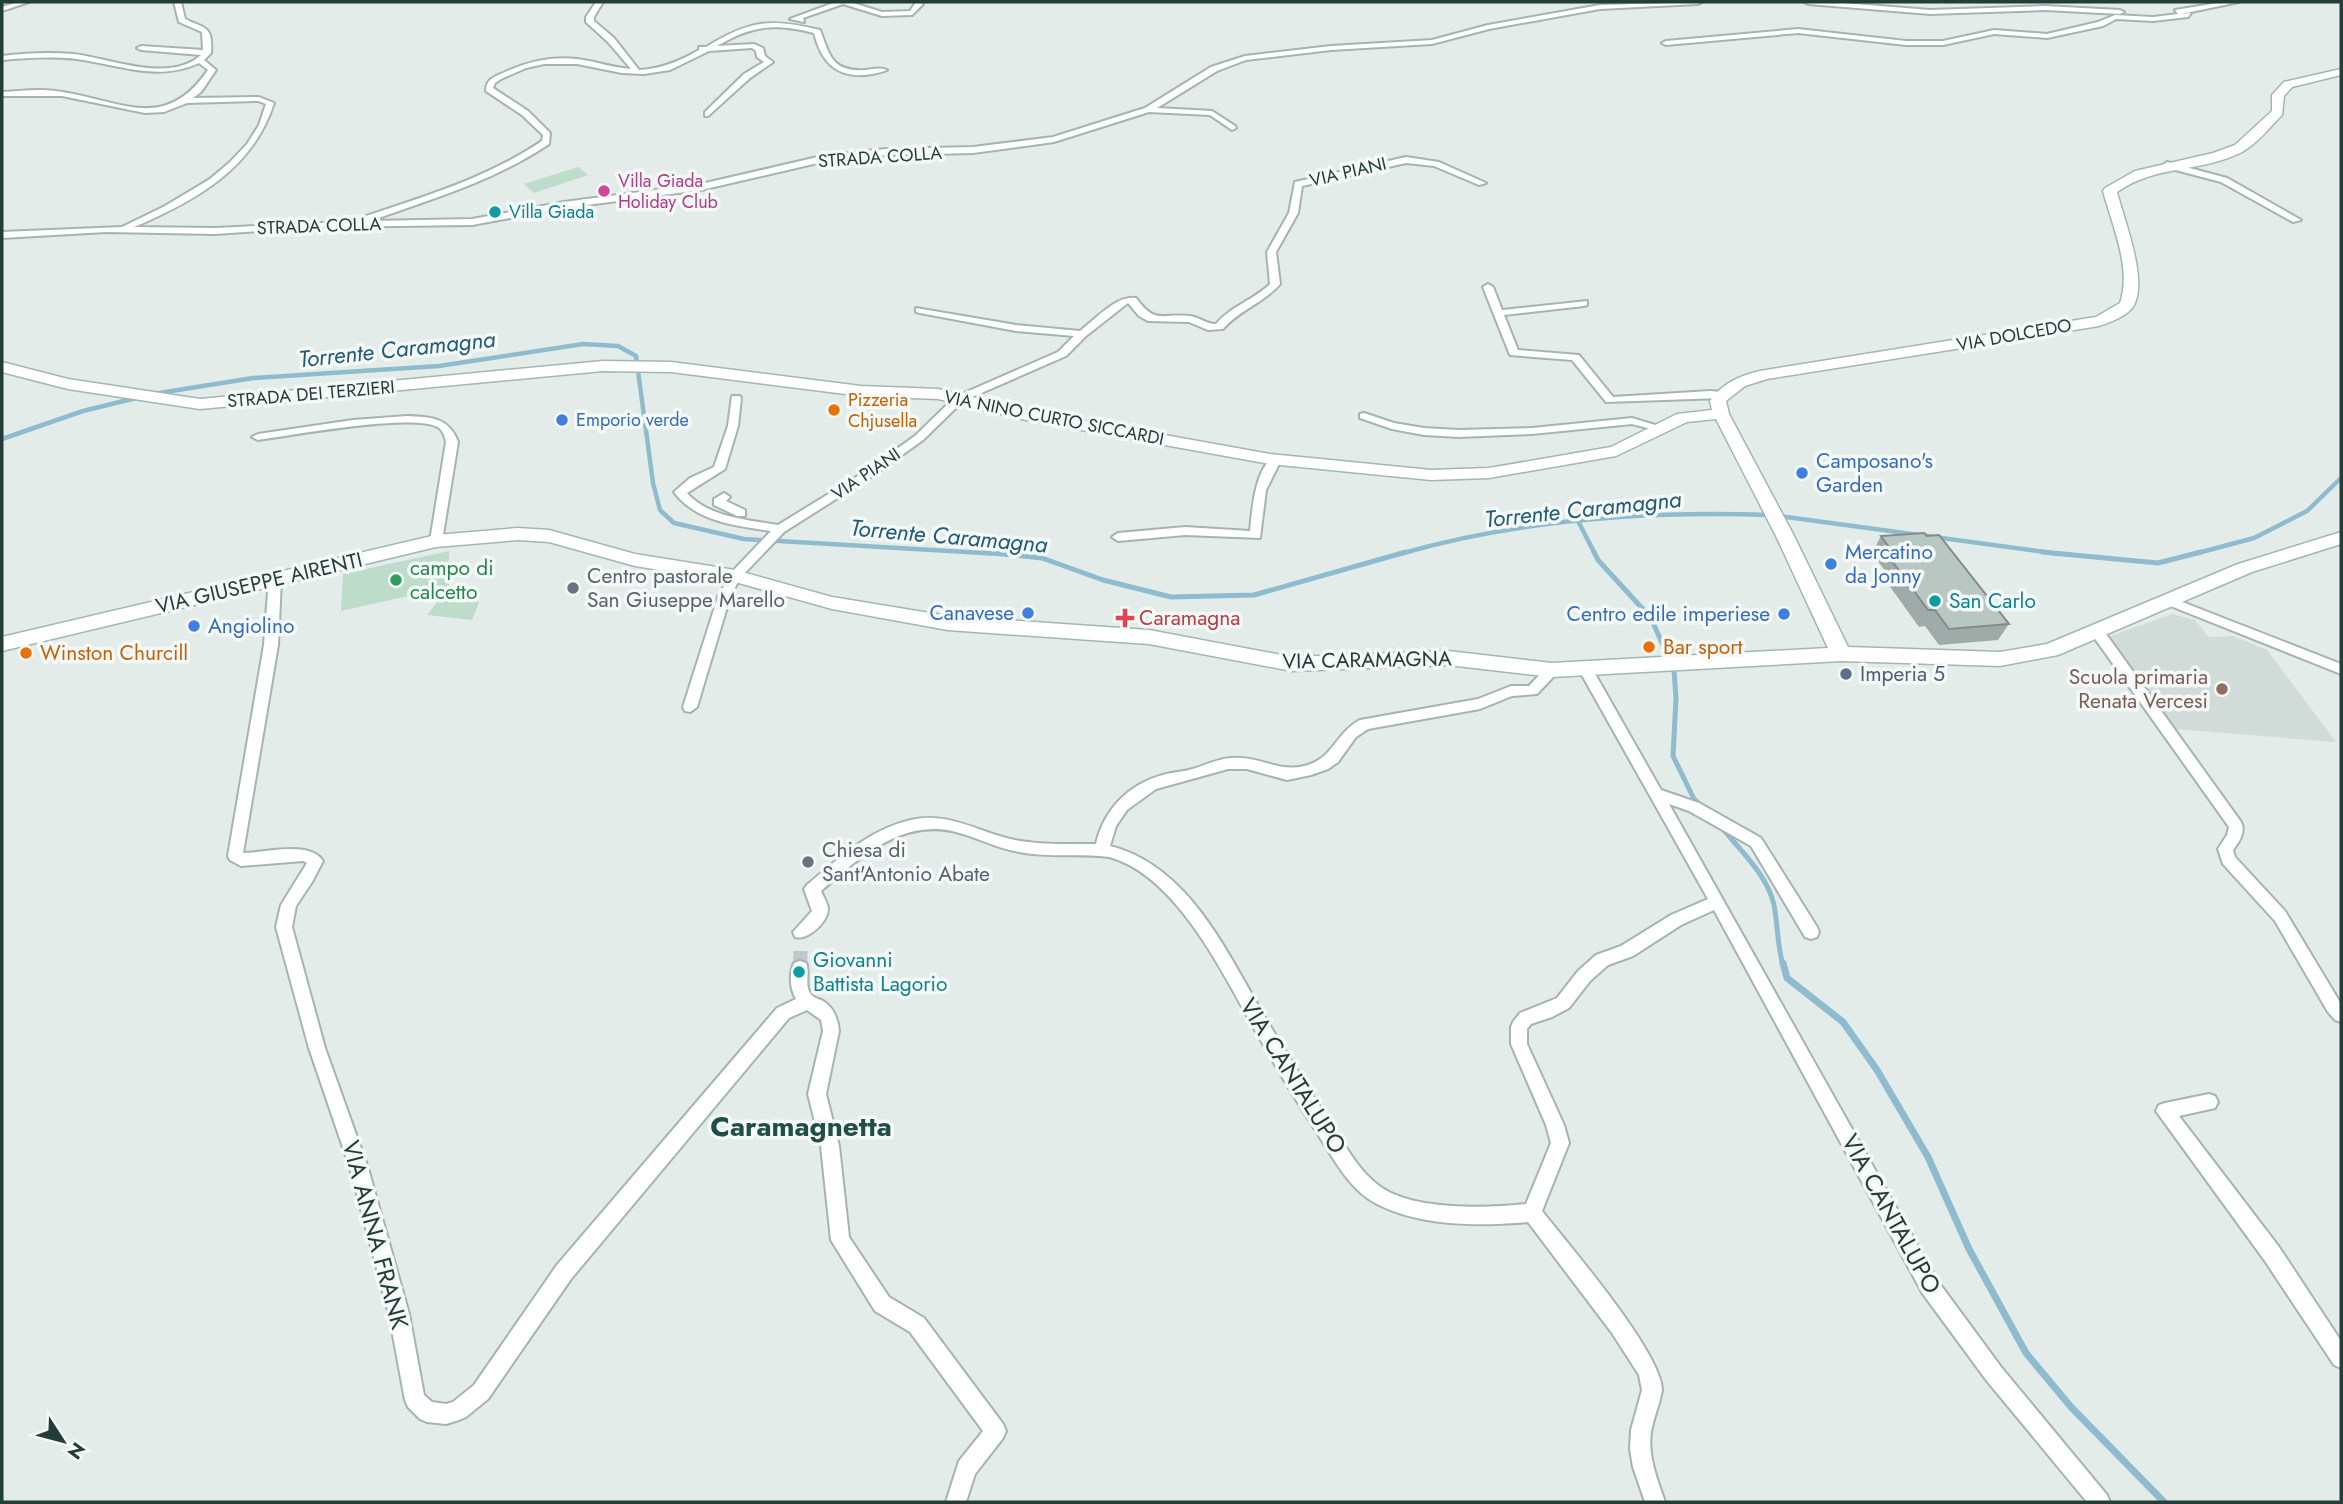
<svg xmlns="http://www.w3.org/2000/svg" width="2343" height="1504" viewBox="0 0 2343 1504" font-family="Jost,sans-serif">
<rect width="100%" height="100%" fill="#e3ece9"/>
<!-- built -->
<path fill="#d1dcd9" d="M2172 614 2195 620 2208 637 2233 636 2267 650 2336 742 2175 729 2108 637Z"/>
<!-- green -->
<g fill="#bddcca">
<path d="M578 167 588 175 534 193 524 184Z"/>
<path d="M449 551V587L341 611 343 574Z"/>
<path d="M443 595 479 602 472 620 427 615Z"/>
</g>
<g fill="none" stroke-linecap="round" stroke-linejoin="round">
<!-- stream-far2 -->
<g stroke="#8fbbce" stroke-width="4.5">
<path d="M153 394 253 378 439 366 583 344 618 346 636 356 653 483 660 510 674 523 744 539 1000 554"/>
<path d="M2 439 83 411 136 398"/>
<path d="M1779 516 2060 554"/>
<path d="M1578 521 1595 554"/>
<path d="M1400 554C1517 520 1648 511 1769 515"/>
<path d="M2194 554 2254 538 2307 511 2341 478"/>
</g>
<!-- stream-far1 -->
<g stroke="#8fbbce" stroke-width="5">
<path d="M983 552 1042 558 1103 580 1171 597 1254 595 1406 552"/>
<path d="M1594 552 1598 560 1651 618 1674 670 1676 699 1673 756 1694 799 1701 806"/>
<path d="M2042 552 2158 563 2201 552"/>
<path d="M1722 828C1740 850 1768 876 1774 905 1778 925 1777 945 1783 965"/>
</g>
<!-- stream -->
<path stroke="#8fbbce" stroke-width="7" d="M1783 963 1787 978 1843 1022 1877 1070 1928 1157 1969 1249 2026 1353 2071 1407 2164 1502"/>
<!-- street-tunnel-far1 -->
<path stroke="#bdc9c6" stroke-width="14" stroke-dasharray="14 7" stroke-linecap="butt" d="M800 965 801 944"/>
<!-- street-tunnel -->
<path stroke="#bdc9c6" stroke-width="18" stroke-dasharray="18 9" stroke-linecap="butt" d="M800 968V963"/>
<defs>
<g id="street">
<path d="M18 2H29L2 11V7Z"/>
<path d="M174 2H181L185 19C206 29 213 26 211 53L204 60 216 70 201 92 193 98 259 97 274 103C253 169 195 201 134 227L215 228 363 221V217C425 196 487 178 542 141L543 135 522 115 486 91C486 80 493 77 503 73 526 62 551 56 577 59 595 61 613 68 631 69L608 42 586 22V17L596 2H603L594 17V21L614 38 639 70C661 69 680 61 699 50V47H706C750 20 770 18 820 30 830 56 832 72 865 70 873 69 880 67 887 70 880 73 873 74 865 75 835 77 821 61 814 33 775 23 752 25 717 46L754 44 763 48 765 56 773 62 750 78 708 116H705V112L744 74 764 62 757 57 756 51 752 48 709 51 670 70 644 74 622 73 577 64H544L526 68 501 79 495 83 493 88 528 111 550 133 549 144C494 181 432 199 370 221L472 219 564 202 701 184 822 156 886 149 973 147 1053 137 1145 108 1211 67 1245 56 1331 46 1432 40 1488 25 1600 5 1702 2 1698 4 1600 9 1489 29 1432 44 1331 50 1246 60 1217 71 1157 108 1212 111 1235 126 1236 128 1232 130 1210 115 1149 112 1054 142 973 153 886 155 822 162 701 190 564 208 472 225 320 227 215 234 106 232 2 238V232L122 227 165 206 210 179 230 162 247 144 259 125 266 104 258 101 187 103 164 112 145 113 62 96H2V92C22 91 42 88 62 92 122 101 165 133 208 70L199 63C158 82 120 65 77 59 52 56 27 58 2 60V56C26 53 50 52 73 54 110 58 169 84 201 55L141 50 137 48 141 46 203 50 202 32 179 22Z"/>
<path d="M836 2H850L882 12 910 11 916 2 923 4 912 15 882 16 843 4 803 18 804 22 790 19Z"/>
<path d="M1804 2H1831L1930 10 2045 6 2120 10 2124 12 2120 14 2045 10 1930 14 1808 4Z"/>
<path d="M2224 2H2239L2181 14 2191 13 2188 17 2153 21 2116 19 2103 26 2047 38 1994 34 1943 45H1906L1798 33 1666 45 1662 43 1666 41 1798 29 1906 41H1943L1994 30 2047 34 2098 22 2115 15 2153 17 2178 14 2175 10Z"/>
<path d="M1406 157 1439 162 1486 183 1479 185 1434 166 1406 163 1302 186 1298 213 1276 252 1280 284C1264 303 1239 310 1223 329L1208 330 1189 322 1148 321 1139 316 1128 303 1086 336 1066 356 963 401 923 440 874 475 784 532 740 578 730 597 697 707 690 712 685 711 683 707 718 597 731 573 771 531C737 526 696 522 674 492L690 478 714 467 728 426 732 396H740L741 398 738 426 725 469 687 493C708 517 748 520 778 525L866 471 915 436 955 397 1058 352 1074 336 1016 331 920 313 916 312V308L1016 325 1080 331C1096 319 1116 295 1136 298 1156 325 1161 313 1190 316 1199 317 1206 324 1216 324 1231 306 1254 300 1270 284L1267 252 1289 213 1295 182Z"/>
<path d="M2167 162 2227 178 2301 220 2293 222 2221 182 2164 167 2163 165Z"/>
<path d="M1488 284 1493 287 1502 310 1587 301V305L1584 306 1504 315 1518 350 1579 355 1613 397 1710 391 1722 392 1727 395 1722 398 1606 402 1572 360 1510 355 1483 287Z"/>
<path d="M1364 413 1394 423 1424 428 1459 430 1532 428 1632 418 1665 428 1659 431 1632 424 1532 434 1459 437 1424 435 1392 429 1360 418V414Z"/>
<path d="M407 416C430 417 449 417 458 442L442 541 436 545 430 541 446 442C445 437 443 431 439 428 417 412 289 436 258 440L252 437 258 434 353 420Z"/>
<path d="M1275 457 1281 460 1266 490 1260 538 1185 535 1118 541 1112 537 1118 533 1185 527 1250 531C1252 511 1255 466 1275 457Z"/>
<path d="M724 493 730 497 726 501 745 510V516H737L714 505V499Z"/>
<path d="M275 575 281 579 278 645 243 853C264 853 310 840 323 861L312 882 296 906 292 927 325 1048 368 1168 409 1314 424 1395 432 1402 446 1404 453 1402 474 1385 557 1265 777 1008 796 999C790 989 789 974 794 963L800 961 806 963C810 972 805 983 809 991 812 998 817 998 823 1001 834 1008 838 1019 839 1031L826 1094 839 1146 849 1237 889 1297 924 1318 1003 1424 1006 1431 1003 1438 975 1474 966 1502H946L959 1461 983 1431 910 1332 875 1311 831 1240 821 1146 808 1094 823 1031 821 1020 807 1010 789 1018 571 1279 488 1399 466 1417 459 1420 446 1424 427 1422 420 1419 408 1407 405 1400 389 1314 350 1168 309 1048 276 927 281 905 307 863 303 861 241 866 230 860 228 856 264 645 269 579Z"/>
<path d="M2167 596 2341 664V674L2163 603 2161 600 2163 597Z"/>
<path d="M2096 626 2101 627 2241 822C2246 832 2239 842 2233 850L2235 857 2285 911 2341 1004V1022L2335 1020 2328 1012 2275 921 2223 864 2218 849 2227 835 2229 827 2091 633 2090 630Z"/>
<path d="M1585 663 1590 665 1661 790 1699 803 1761 838 1817 927 1819 932 1817 937 1811 939 1805 937 1751 846 1689 811 1669 804 1937 1280 2001 1367 2107 1495 2110 1502H2087L1987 1381 1923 1294 1714 910 1681 925 1633 956 1608 965 1590 981 1569 1008 1552 1017 1531 1024 1527 1029V1044L1564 1125 1569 1143 1542 1211C1568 1244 1662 1353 1662 1390 1660 1403 1655 1414 1652 1427 1646 1453 1657 1478 1665 1502H1645L1633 1467 1630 1449 1631 1430 1642 1390 1639 1375 1612 1333 1528 1222C1479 1226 1422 1227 1377 1204 1350 1190 1335 1161 1319 1136 1297 1102 1276 1067 1256 1032 1224 976 1177 875 1109 857 1079 853 1049 858 1019 852 995 848 975 836 952 831 899 820 858 859 821 891 823 896 827 902 828 908 829 921 808 941 795 937L793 932 812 911 804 889 807 885C838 859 870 829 911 820 949 811 979 833 1015 840 1043 845 1068 844 1096 844 1104 809 1129 784 1163 775 1172 772 1181 772 1189 770 1207 765 1222 756 1241 758 1264 759 1280 772 1304 766 1334 759 1335 733 1360 720L1478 699 1511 686H1529L1547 667H1557L1559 670 1557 673 1537 694 1512 696 1480 709 1368 729 1356 737 1338 762 1328 769 1311 775 1287 780 1247 769H1228L1156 789 1127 810 1116 826 1110 846C1190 866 1228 955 1266 1019 1287 1055 1309 1089 1331 1124 1347 1148 1362 1178 1389 1192 1425 1210 1487 1208 1526 1204L1551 1143 1546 1125 1511 1044V1027L1513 1022 1520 1013 1557 998 1578 971 1596 955 1621 946 1671 915 1708 899 1578 668Z"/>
<path d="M2209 1094 2215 1096 2218 1102 2215 1108 2179 1116 2279 1247 2341 1341V1368L2334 1365 2265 1261 2156 1111 2159 1105 2165 1103Z"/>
</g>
<path id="secondary" d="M2341 69V75L2292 87 2284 96 2282 115C2270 127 2258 143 2242 152 2201 173 2157 164 2117 192 2124 220 2149 281 2133 307 2125 317 2111 322 2099 326L1767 379 1745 386 1726 401 1729 414 1794 536 1848 647 2000 652 2047 644 2238 564 2341 532V544L2252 572 2058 655 2000 666 1841 661 1552 677 1448 665 1292 671 1149 644 948 630 832 609 735 582 635 566 549 542 518 540 436 547 2 651V637L436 535 518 528 549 530 635 554 735 570 832 597 948 616 1149 630 1292 657 1448 651 1552 663 1828 648 1776 536 1716 419 1687 422 1616 456 1489 478 1431 480 1270 464 1026 420 938 399 861 396 671 372 603 371 200 409 68 389 2 372V362L68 379 200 399 603 361 671 362 861 386 938 389 1026 410 1270 454 1431 470 1489 468 1611 447 1677 414 1712 410 1710 401C1723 383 1739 376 1760 371L2096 317 2120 303C2132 268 2112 225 2103 191L2105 188 2135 171 2213 153 2235 145 2272 111V95L2284 82Z"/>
</defs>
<!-- street casing -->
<use href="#street" stroke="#a6b4b1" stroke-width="4"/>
<!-- secondary casing -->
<use href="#secondary" stroke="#a2b7b3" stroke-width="3"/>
<!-- street -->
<use href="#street" fill="#fff" fill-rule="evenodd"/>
<!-- secondary -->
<use href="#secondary" fill="#fff" fill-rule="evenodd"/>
</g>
<!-- wall -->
<path fill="#9faba8" d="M1881 536 2009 624 1998 640 1939 645 1925 626 1919 627 1883 577 1886 572 1872 553Z"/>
<!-- building -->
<path fill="#b9c7c3" stroke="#828b88" stroke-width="2" d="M1924 533 1927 536 1939 535 2009 624 1949 629 1935 610H1928L1892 561 1898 560 1881 536Z"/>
<!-- markers -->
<circle fill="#d1479c" stroke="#f4f9f7" stroke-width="2.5" cx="604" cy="191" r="7"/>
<g fill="#0f9aa8" stroke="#f4f9f7" stroke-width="2.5">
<circle cx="495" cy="212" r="7"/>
<circle cx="1935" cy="601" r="7"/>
<circle cx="799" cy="972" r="7"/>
</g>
<g fill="#e8710a" stroke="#f4f9f7" stroke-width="2.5">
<circle cx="834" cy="410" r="7"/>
<circle cx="1649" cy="647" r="7"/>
<circle cx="26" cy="653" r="7"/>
</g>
<g fill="#3f7fe0" stroke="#f4f9f7" stroke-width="2.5">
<circle cx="562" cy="420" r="7"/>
<circle cx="1802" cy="473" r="7"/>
<circle cx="1831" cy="564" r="7"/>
<circle cx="1028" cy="613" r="7"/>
<circle cx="1784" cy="614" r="7"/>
<circle cx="194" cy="626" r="7"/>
</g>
<circle fill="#2e9e5b" stroke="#f4f9f7" stroke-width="2.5" cx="396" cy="580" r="7"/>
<g fill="#6b7280" stroke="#f4f9f7" stroke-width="2.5">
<circle cx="573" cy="588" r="7"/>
<circle cx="808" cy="862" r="7"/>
</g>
<path fill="#e0444e" stroke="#f4f9f7" stroke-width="2.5" d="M1121.5 607.5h7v7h7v7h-7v7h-7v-7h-7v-7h7z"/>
<circle fill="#5c6f8a" stroke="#f4f9f7" stroke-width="2.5" cx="1846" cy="674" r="7"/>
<circle fill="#8d6e63" stroke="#f4f9f7" stroke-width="2.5" cx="2222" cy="689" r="7"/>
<g text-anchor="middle" stroke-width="7" stroke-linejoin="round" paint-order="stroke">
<!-- far-street labels -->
<g font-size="18" fill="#243d39" stroke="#f4f9f7">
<text transform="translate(880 157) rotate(-4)" y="6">STRADA COLLA</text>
<text transform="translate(1348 172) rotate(-13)" y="6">VIA PIANI</text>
<text transform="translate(319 226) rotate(-2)" y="6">STRADA COLLA</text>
<text transform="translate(2014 335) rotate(-10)" y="6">VIA DOLCEDO</text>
<text transform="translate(311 394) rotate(-5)" y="6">STRADA DEI TERZIERI</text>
<text transform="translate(1054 418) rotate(11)" y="6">VIA NINO CURTO SICCARDI</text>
<text transform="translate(866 474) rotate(-34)" y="6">VIA PIANI</text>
</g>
<!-- far-hotel labels -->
<g font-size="18" fill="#b23c85" stroke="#f4f9f7" text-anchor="start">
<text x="618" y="187">Villa Giada<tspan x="618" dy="21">Holiday Club</tspan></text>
</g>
<!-- far-culture labels -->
<g font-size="18" fill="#0d838f" stroke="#f4f9f7" text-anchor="start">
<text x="509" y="218">Villa Giada</text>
</g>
<!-- far-food labels -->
<g font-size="18" fill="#c56008" stroke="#f4f9f7" text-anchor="start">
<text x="848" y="406">Pizzeria<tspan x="848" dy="21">Chjusella</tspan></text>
</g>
<!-- far-shop labels -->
<g font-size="18" fill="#366cbe" stroke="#f4f9f7" text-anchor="start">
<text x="576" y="426">Emporio verde</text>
</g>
<!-- shop labels -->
<g font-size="21" fill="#366cbe" stroke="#f4f9f7" text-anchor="start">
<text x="1816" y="468">Camposano's<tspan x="1816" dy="24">Garden</tspan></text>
<text x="1845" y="559">Mercatino<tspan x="1845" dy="24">da Jonny</tspan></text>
<text x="1014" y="620" text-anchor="end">Canavese</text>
<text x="1770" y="621" text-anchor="end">Centro edile imperiese</text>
<text x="208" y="633">Angiolino</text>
</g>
<!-- leisure labels -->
<g font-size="21" fill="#27864d" stroke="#f4f9f7" text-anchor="start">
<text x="410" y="575">campo di<tspan x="410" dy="24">calcetto</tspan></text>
</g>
<!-- worship labels -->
<g font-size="21" fill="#5b616d" stroke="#f4f9f7" text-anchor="start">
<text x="587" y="583">Centro pastorale<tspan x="587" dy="24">San Giuseppe Marello</tspan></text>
<text x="822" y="857">Chiesa di<tspan x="822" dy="24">Sant'Antonio Abate</tspan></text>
</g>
<!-- street labels -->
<g font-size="21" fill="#243d39" stroke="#f4f9f7">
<text transform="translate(259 583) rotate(-13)" y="7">VIA GIUSEPPE AIRENTI</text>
<text transform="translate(1367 660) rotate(-1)" y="7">VIA CARAMAGNA</text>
</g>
<!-- culture labels -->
<g font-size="21" fill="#0d838f" stroke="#f4f9f7" text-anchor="start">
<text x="1949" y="608">San Carlo</text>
<text x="813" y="967">Giovanni<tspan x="813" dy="24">Battista Lagorio</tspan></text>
</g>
<!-- health labels -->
<g font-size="21" fill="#be3a42" stroke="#f4f9f7" text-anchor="start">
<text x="1139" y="625">Caramagna</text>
</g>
<!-- food labels -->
<g font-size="21" fill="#c56008" stroke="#f4f9f7" text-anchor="start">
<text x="1663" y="654">Bar sport</text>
<text x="40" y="660">Winston Churcill</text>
</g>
<!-- service labels -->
<g font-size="21" fill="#4e5e75" stroke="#f4f9f7" text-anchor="start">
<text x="1860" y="681">Imperia 5</text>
</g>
<!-- education labels -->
<g font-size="21" fill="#785e54" stroke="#f4f9f7" text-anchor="end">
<text x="2208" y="684">Scuola primaria<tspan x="2208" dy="24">Renata Vercesi</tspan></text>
</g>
<!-- water labels -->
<g font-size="23" font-style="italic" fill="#215b75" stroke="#f4f9f7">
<text transform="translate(397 349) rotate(-6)" y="8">Torrente Caramagna</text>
<text transform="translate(1583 509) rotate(-6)" y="8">Torrente Caramagna</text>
<text transform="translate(949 536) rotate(5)" y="8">Torrente Caramagna</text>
</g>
<!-- near-street labels -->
<g font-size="24" fill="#243d39" stroke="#f4f9f7">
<text transform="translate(1293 1076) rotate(58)" y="8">VIA CANTALUPO</text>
<text transform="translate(1891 1214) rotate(61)" y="8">VIA CANTALUPO</text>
<text transform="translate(375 1235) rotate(75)" y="8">VIA ANNA FRANK</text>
</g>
<!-- near-quarter labels -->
<g font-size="28" font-weight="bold" fill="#214e49" stroke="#f4f9f7">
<text x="801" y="1136">Caramagnetta</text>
</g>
</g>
<!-- border -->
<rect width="2343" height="1504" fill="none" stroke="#243d39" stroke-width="7"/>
<!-- north arrow -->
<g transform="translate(63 1441) rotate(126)" stroke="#f4f9f7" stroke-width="5" paint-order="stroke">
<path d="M0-5L12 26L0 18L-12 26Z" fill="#243d39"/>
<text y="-10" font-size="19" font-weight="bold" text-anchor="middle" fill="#243d39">N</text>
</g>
</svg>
